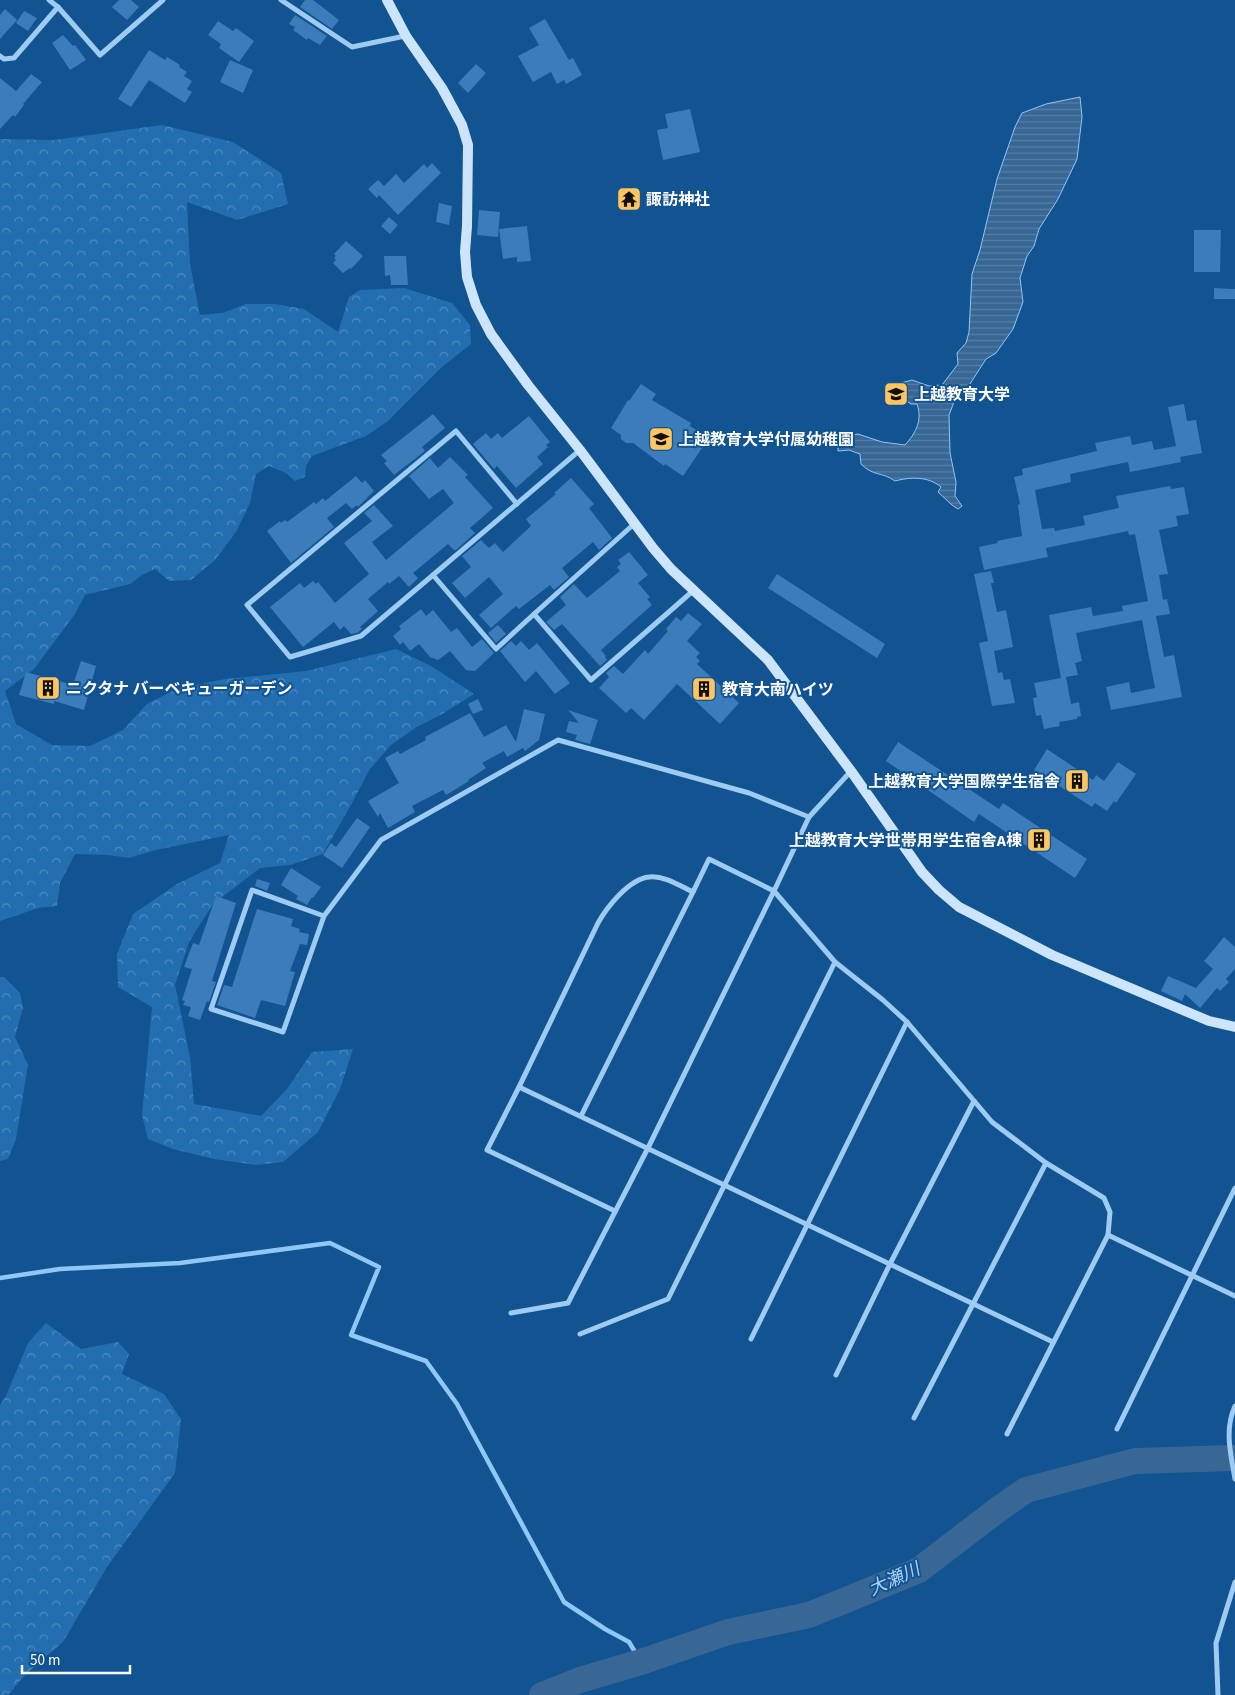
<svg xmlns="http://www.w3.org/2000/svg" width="1235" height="1695" viewBox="0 0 1235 1695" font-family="'Source Sans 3','Noto Sans JP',sans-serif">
<defs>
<pattern id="forest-crowns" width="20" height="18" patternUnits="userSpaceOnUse" patternTransform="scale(1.25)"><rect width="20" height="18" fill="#236eb1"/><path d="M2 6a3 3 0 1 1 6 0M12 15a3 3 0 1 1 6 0" fill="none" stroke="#4f8bc1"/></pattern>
<pattern id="water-rules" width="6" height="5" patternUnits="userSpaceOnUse" patternTransform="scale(1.25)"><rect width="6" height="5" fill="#386795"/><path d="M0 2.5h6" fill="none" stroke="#567ea5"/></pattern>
</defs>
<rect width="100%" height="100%" fill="#125392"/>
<!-- forest -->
<g fill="url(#forest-crowns)">
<path d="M162 125 233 142 281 173 288 204 237 220 187 202 190 264 200 315 222 313 246 304H275L304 309 338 332 349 297 360 290 404 288 452 303 470 325 471 344 442 367 388 421 366 436 312 456 306 466 305 477 295 481 286 473 269 466 256 474 250 503 236 532 215 560 191 580 169 581 155 569 142 575 130 584 85 595 75 614 34 669 5 691 16 724 52 745 90 746 123 730 147 704 176 689 225 679 306 671 396 649 431 666 474 694 442 714 415 728 391 745 370 769 352 803 323 854 290 865 260 868 213 904 189 942 175 985 190 1057 194 1104 261 1116 287 1089 312 1052 353 1049 340 1089 318 1132 283 1162 256 1165 214 1159 173 1149 148 1139 142 1115 152 1007 118 987 117 954 133 914 177 884 220 863 229 835 156 850 129 858 108 855 75 854 60 883 57 906 38 908 0 921V139L54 140Z"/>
<path d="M0 977H4L20 993 23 1008 15 1037 28 1065 16 1139 8 1159 0 1161Z"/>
<path d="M46 1323 81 1349 118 1342 129 1354 122 1374 164 1394 181 1419 175 1473 107 1567 63 1642 24 1676 8 1695H0V1405L6 1396 28 1343Z"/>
</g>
<!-- water -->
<path fill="url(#water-rules)" stroke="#90c7f6" d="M1080 97 1082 117 1077 159 1058 199 1039 229 1034 246 1027 256 1020 278 1023 302 1013 329 996 353 986 359 968 387 954 402 949 415 950 453 956 482 955 496 962 506 958 509 952 505 938 492 941 487C928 476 910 477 895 481 881 471 874 477 861 464L860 454 849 450 838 451V447L842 437 858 434 882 442 905 445C915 434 923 421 917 404H911L902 398 898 399 886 390 894 385 912 380 929 386 942 385 958 364 957 353 966 343 969 332 972 274 980 250 997 179 1015 127 1022 113 1046 104Z"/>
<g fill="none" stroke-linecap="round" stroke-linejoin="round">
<!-- stream -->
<path stroke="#90c7f6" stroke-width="4.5" d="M0 1278 60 1269 180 1263 330 1243 379 1267 351 1335 426 1361 457 1404 564 1602 605 1629 629 1642 641 1662"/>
<!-- river -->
<path stroke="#386795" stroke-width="26" d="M542 1695 580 1680 641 1662 728 1632 809 1615 846 1600 919 1570 996 1511 1026 1490 1135 1461 1235 1458"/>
</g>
<!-- building -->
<g fill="#3a7dba">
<path d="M119 0H131L139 7 127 20 112 7Z"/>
<path d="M305 0H313L339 20 332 29 300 7Z"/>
<path d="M5 9 17 20 0 39V15Z"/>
<path d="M24 11 37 18 28 31 16 23Z"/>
<path d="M295 15 327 36 320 45 308 38 307 40 293 30 295 27 289 24Z"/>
<path d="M545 19 569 60 573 58 582 75 566 84 564 80 557 84 551 72 533 82 518 56 539 45 529 28Z"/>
<path d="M218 21 233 31 236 28 254 41 239 62 219 48 221 44 208 35Z"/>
<path d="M63 35 73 46 75 45 86 60 70 70 52 43Z"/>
<path d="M149 50 165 60 167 57 180 65 179 67 187 72 184 76 192 81 187 89 192 92 185 103 149 80 131 107 118 99Z"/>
<path d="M230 60 253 70 243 93 220 82Z"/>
<path d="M476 64 486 73 468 93 458 83Z"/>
<path d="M31 74 42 82 23 104 24 105 15 117 13 115 0 129V78L16 91Z"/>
<path d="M690 109 700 152 663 160 657 130 668 128 665 114Z"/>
<path d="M432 163 441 173 398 215 379 195 377 198 368 189 378 180 384 186 396 174 404 183 424 164 427 168Z"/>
<path d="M636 190 640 203 622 207 619 195Z"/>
<path d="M439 203 452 206 449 225 436 222Z"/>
<path d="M479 210 500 212 498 237 477 235Z"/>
<path d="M389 217 398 225 390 234 381 226Z"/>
<path d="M527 226 531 261 517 262V257L503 259 499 229Z"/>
<path d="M1194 230H1221L1220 272H1194Z"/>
<path d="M346 241 363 256 351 269 350 268 343 273 333 263 336 260 334 258 336 256 334 254Z"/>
<path d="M384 256H406L408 285H391L390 275 385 276Z"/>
<path d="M1214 288 1235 289V299H1214Z"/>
<path d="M641 384 656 394 652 400 691 423 690 426 709 438 683 476 665 464 664 466 633 443H626L621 439V435L611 428 628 400 629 401Z"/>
<path d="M1184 404 1187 421 1196 420 1202 453 1180 457 1181 462 1130 472 1128 462 1070 474 1071 482 1035 490 1042 529 1054 528 1055 531 1085 525 1083 516 1119 508 1116 496 1170 486 1171 489 1184 487 1189 514 1176 516 1178 526 1159 530 1168 574 1159 575 1163 600 1167 599 1170 614 1156 616 1164 657 1174 655 1182 697 1111 710 1106 687 1129 682 1131 693 1155 688 1142 620 1076 633 1082 661 1075 663 1078 675 1066 677 1071 704 1079 702 1081 716 1077 717V719L1059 722 1060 726 1044 729 1041 715 1036 716 1033 698 1037 697 1034 683 1061 678 1049 615 1091 607 1093 616 1123 611 1122 606 1148 601 1135 534 1129 535 1128 531 1046 548 1048 557 984 570 979 547 998 543 997 541 1022 536 1018 505 1020 504 1014 477 1023 475 1022 469 1097 451 1095 443 1130 436 1132 445 1152 441 1154 450 1176 446 1168 407Z"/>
<path d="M433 414 445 428 422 447 425 451 394 475 384 463 387 461 381 455Z"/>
<path d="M529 416 550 442 546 445 548 447 537 457 543 464 516 488 497 466 494 469 473 444 486 433 491 439 498 433 502 438Z"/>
<path d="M450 457 468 475 465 477 493 508 470 528 475 533 456 550H454L448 544 413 573 418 578 409 587 399 576 389 584 388 582 368 599 378 611 360 627 362 629 357 633 351 634 344 626 340 630 334 622 303 647 270 607 300 583 304 588 313 581 316 584 318 582 335 603 369 574 344 543 372 521 364 513 374 505 393 526 372 542 386 560 454 503 443 489 429 499 409 476 430 458 438 468Z"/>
<path d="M356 476 362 483 365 480 374 491 358 507 357 505 352 509 346 503 327 518 334 527 291 563 267 531 280 521 281 523 285 520 287 522 314 502 316 504 323 498 325 501Z"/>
<path d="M571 478 594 504 589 508 612 538 599 550 593 542 562 568 569 577 554 590 550 585 519 609 516 606 491 628 479 615 503 594 489 577 465 598 452 583 471 567 462 556 481 540 489 548 495 543 503 552 531 526 526 519 556 494 554 493Z"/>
<path d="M629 552 648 575 638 583 650 597 647 599 652 605 601 650 606 656 605 657 607 660 600 666 562 624 554 630 546 622 566 605 560 597 574 584 587 598 620 571 617 567 621 564 618 560Z"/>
<path d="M991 571 994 583H991L997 612 1006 610 1013 647 994 651 998 673 1002 672 1004 680 1010 679 1015 703 992 706 979 643 988 641 974 574Z"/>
<path d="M777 574 885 644 877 658 768 588Z"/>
<path d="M421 609 426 616 433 610 451 632 457 628 472 647 482 639 494 653 475 671 466 670 450 651 438 660 430 657 419 644 410 651 403 642 400 645 393 636 401 629 399 626Z"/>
<path d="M688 613 702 624 687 641 700 653 696 657 700 661 697 664 739 703 720 724 677 684 644 720 631 708 626 713 599 688 609 677 606 673 614 666 623 674 645 650 648 654 668 631 666 629 676 617 681 621Z"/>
<path d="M498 625 506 634 496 643 488 633Z"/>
<path d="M511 641 516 646 521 641 529 650 537 643 570 683 555 694 536 671 525 682 500 651Z"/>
<path d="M81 661 96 666 84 710 54 701V704L19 695 26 672 73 685Z"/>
<path d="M478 699 483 710 473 714 468 704Z"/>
<path d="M524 709 545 714 539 740 525 751 523 748 507 757 504 751 482 763 486 768 468 780 469 781 446 795 443 790 412 806 415 812 388 828 380 813 378 817 368 801 399 783 385 758 398 751 400 754 426 740 425 737 470 713 484 737 506 725 516 742Z"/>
<path d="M568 710 598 720 590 744 575 740 577 735 566 732 569 721 579 723Z"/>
<path d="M898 742 999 809 1003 803 1087 859 1075 878 979 814 974 822 886 761Z"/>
<path d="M1047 749 1093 780 1096 775 1104 781 1118 762 1136 774 1116 803 1114 801 1107 811 1095 803 1092 807 1034 770Z"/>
<path d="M357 818 370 827 342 868 323 855 331 843 336 847Z"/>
<path d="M291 868 321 887 313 898 312 897 307 905 296 899 298 896 281 885Z"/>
<path d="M257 879 270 883 267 891 255 886Z"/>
<path d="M216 896 236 903 212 981 216 982 209 1002 207 1001 200 1020 188 1016 191 1007 183 1005 185 1001 182 1000 192 969 184 967 193 943 199 945Z"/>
<path d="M257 909 293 919 291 926 300 929 299 932 309 934 307 945 300 944 290 971 295 972 285 1006 261 1000 255 1018 217 1005 224 985 232 987Z"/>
<path d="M1224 937 1235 947V969L1226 979 1229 982 1220 991 1217 988 1200 1008 1185 994 1182 1001 1161 991 1168 976 1196 988 1213 969 1204 961Z"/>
</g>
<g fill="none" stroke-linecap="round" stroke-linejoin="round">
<!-- street -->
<g stroke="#9ecbf2" stroke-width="5">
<path d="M49 0 58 7 100 55 163 0"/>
<path d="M281 0 352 47 405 36"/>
<path d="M0 56 4 59 14 58 58 7"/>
<path d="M517 504 456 431 247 605 290 657 361 636 433 575 496 649 534 614 591 680 694 590"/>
<path d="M433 575 580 450"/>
<path d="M534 614 634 524"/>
<path d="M324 916 252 890 211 1009 283 1032 324 916 381 840 558 740 749 793 809 817"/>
<path d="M519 1087 1053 1342"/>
<path d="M581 1116 693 892"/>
<path d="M615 1211 487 1150 519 1087 598 923C607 907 629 879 649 877 664 875 680 886 693 892L709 859 774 891 835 962 883 1000 907 1022 992 1122 1046 1163 1104 1198 1110 1212 1108 1235 1007 1434"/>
<path d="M1108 1235 1235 1296"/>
<path d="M511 1313 568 1303 648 1148 774 891 809 817 851 771"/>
<path d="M580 1334 668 1299 835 962"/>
<path d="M751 1339 907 1022"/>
<path d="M836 1375 890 1264 974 1101"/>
<path d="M1235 1406C1224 1430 1231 1455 1235 1479"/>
<path d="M914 1418 1046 1163"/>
<path d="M1117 1429 1235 1188"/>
<path d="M1218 1695 1216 1643 1235 1582"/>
</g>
<!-- secondary -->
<path stroke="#cde5fc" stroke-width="10" d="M387 0 406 36 442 88 462 125 468 145 467 226 465 252 467 277 476 305 491 334 528 385 580 450 653 548 671 569 768 660 851 771 922 872 939 890 959 907 1052 955 1209 1021 1235 1027"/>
</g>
<!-- icons -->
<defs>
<symbol id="temple-square" viewBox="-11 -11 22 22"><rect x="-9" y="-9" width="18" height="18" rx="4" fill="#ffc55f" stroke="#125392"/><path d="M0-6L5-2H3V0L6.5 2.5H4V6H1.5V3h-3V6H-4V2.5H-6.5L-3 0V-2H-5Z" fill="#111"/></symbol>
<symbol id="university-square" viewBox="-11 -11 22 22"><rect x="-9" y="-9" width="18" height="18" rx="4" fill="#ffc55f" stroke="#125392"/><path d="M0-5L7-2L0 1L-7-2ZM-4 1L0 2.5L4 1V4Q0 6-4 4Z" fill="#111"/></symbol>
<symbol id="school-square" viewBox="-11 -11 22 22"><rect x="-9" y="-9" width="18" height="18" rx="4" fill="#ffc55f" stroke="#125392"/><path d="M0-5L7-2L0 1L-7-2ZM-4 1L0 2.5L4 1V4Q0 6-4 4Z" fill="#111"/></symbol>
<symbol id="building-square" viewBox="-11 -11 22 22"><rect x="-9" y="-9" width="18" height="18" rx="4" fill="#ffc55f" stroke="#125392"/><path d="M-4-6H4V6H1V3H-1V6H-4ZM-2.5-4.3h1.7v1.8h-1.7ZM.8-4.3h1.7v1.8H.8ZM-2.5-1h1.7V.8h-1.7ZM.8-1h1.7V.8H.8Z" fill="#111"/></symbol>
</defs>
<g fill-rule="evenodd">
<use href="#temple-square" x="615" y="185" width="28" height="28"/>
<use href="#university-square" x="882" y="380" width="28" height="28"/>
<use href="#school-square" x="647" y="425" width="28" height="28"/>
<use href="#building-square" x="34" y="674" width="28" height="28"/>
<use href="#building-square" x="690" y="675" width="28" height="28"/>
<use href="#building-square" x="1063" y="767" width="28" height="28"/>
<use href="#building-square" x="1025" y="826" width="28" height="28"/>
</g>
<g text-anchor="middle" stroke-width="4" stroke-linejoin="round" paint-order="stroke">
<!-- poi labels -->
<g font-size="16" font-weight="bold" fill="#fff" stroke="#125392" text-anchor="start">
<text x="646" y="205">諏訪神社</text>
<text x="914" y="400">上越教育大学</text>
<text x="678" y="445">上越教育大学付属幼稚園</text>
<text x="66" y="694">ニクタナ バーベキューガーデン</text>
<text x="722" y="695">教育大南ハイツ</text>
<text x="1060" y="787" text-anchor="end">上越教育大学国際学生宿舎</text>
<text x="1022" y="846" text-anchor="end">上越教育大学世帯用学生宿舎A棟</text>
</g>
<!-- water labels -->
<g font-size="18" font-style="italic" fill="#aad4f9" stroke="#125392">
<text transform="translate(894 1579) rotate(-25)" y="6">大瀬川</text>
</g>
</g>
<!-- scale -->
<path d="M22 1665v8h108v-8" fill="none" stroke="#ffffff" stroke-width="2.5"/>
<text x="30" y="1665" font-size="15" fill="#ffffff" stroke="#125392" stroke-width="4" paint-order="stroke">50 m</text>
</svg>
